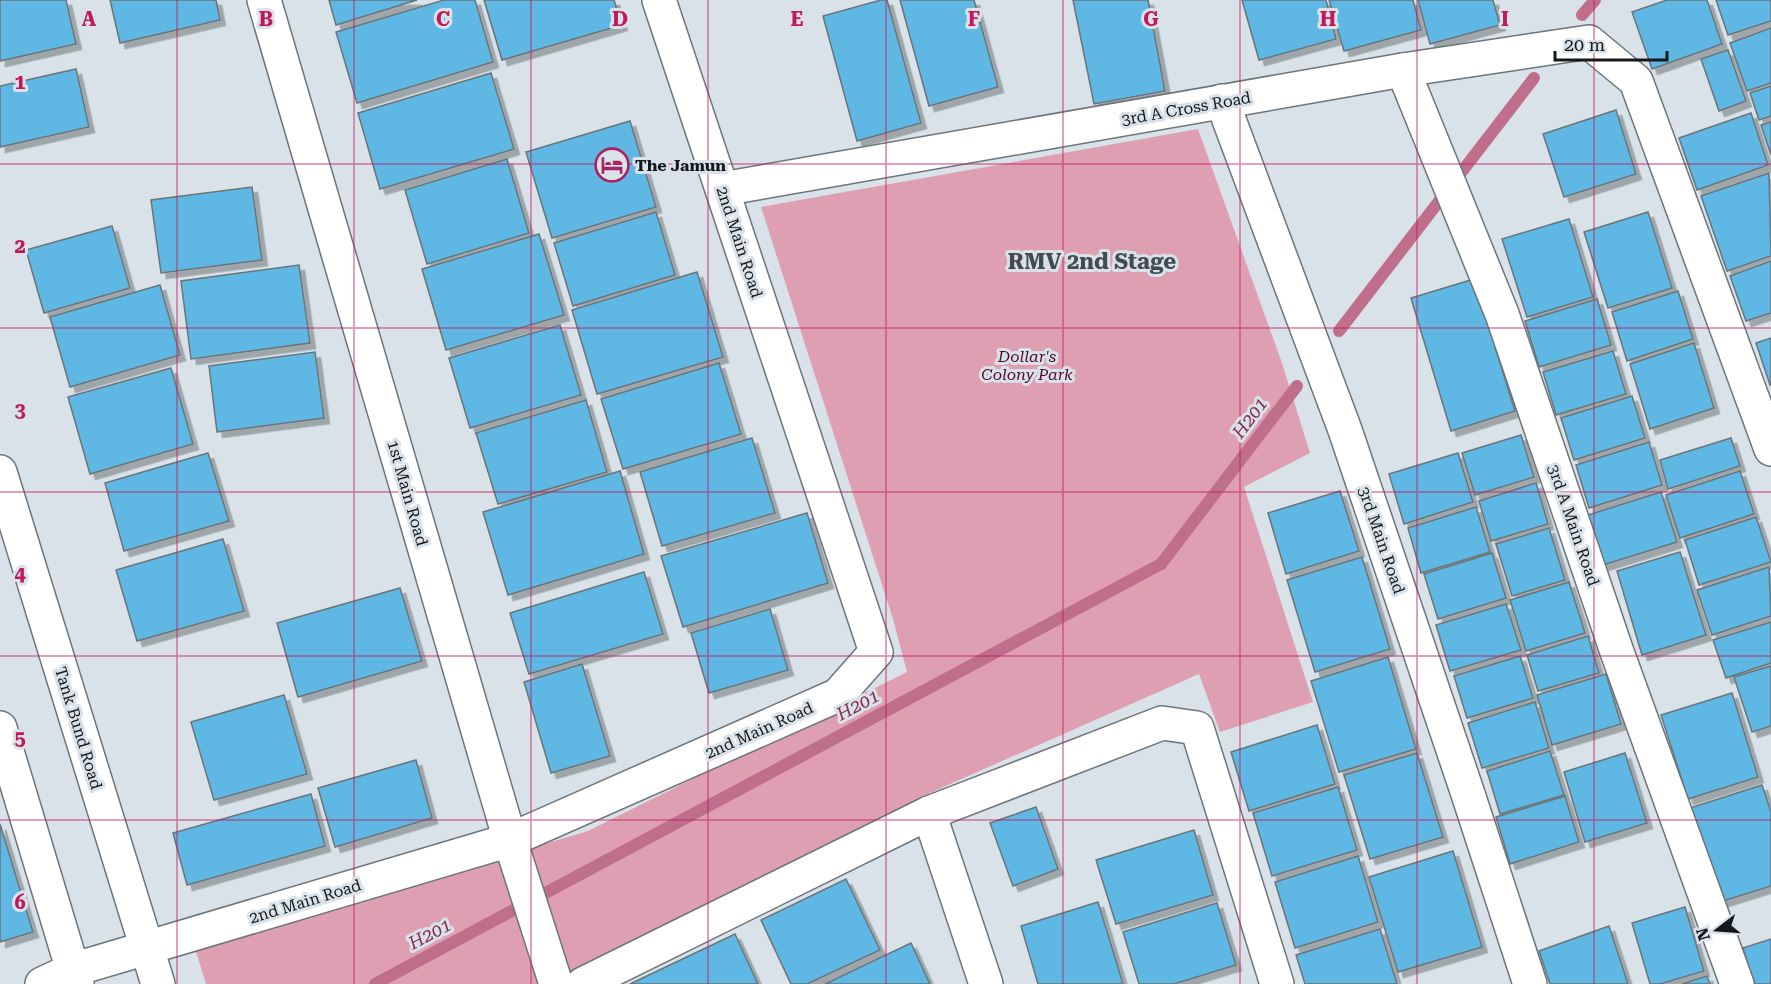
<svg xmlns="http://www.w3.org/2000/svg" width="1771" height="984" viewBox="0 0 1771 984" font-family="'Roboto Serif',serif">
<defs>
<filter id="shadow"><feDropShadow dx="5.5" dy="5.5" stdDeviation="0" flood-color="#0004"/></filter>
</defs>
<rect width="100%" height="100%" fill="#d8e2e8"/>
<!-- green -->
<path fill="#df9fb3" d="M1198 129 1282 363 1310 453 1244 487 1313 702 1220 732 1199 674 923 796 554 984H206L195 948 588 831 907 672 893 619 761 207Z"/>
<g fill="none" stroke-linecap="round" stroke-linejoin="round">
<!-- stream -->
<g stroke="#bf6f8b" stroke-width="12">
<path d="M1582 15 1595 0"/>
<path d="M1339 331 1534 78"/>
<path d="M375 984 1161 564 1297 386"/>
</g>
</g>
<!-- building -->
<g fill="#5eb7e3" stroke="#6b7479" stroke-width="1.5" filter="url(#shadow)">
<path d="M0 0H66L76 44 0 61Z"/>
<path d="M110 0H216L220 20 120 43Z"/>
<path d="M329 0H417L336 25Z"/>
<path d="M444 0H475L493 62 357 103 336 32Z"/>
<path d="M484 0H614L622 25 502 60Z"/>
<path d="M881 0H887L921 123 857 141 823 16Z"/>
<path d="M900 0H974L998 87 929 106Z"/>
<path d="M1073 0H1148L1165 91 1094 104Z"/>
<path d="M1242 0H1326L1336 39 1259 60Z"/>
<path d="M1329 0H1413L1421 30 1344 51Z"/>
<path d="M1418 0H1493L1500 25 1430 44Z"/>
<path d="M1667 0H1707L1722 44 1652 69 1632 12Z"/>
<path d="M1716 0H1771V21L1728 35Z"/>
<path d="M1771 28V83L1747 91 1730 43Z"/>
<path d="M1728 50 1746 101 1719 111 1701 59Z"/>
<path d="M76 69 89 127 0 147V86Z"/>
<path d="M491 73 514 149 380 189 358 113Z"/>
<path d="M1771 86V116L1759 120 1750 93Z"/>
<path d="M1616 110 1636 174 1564 197 1543 134Z"/>
<path d="M1751 113 1768 165 1697 190 1679 138Z"/>
<path d="M630 121 656 207 552 238 526 152Z"/>
<path d="M1771 122V155L1761 125Z"/>
<path d="M507 159 529 233 427 264 405 190Z"/>
<path d="M1769 173 1771 256 1727 271 1701 196Z"/>
<path d="M252 187 262 260 161 273 151 200Z"/>
<path d="M656 212 675 275 573 306 554 243Z"/>
<path d="M1648 212 1672 288 1608 308 1584 232Z"/>
<path d="M1569 219 1593 297 1527 317 1502 239Z"/>
<path d="M112 226 130 288 44 313 26 250Z"/>
<path d="M539 234 564 315 446 350 422 269Z"/>
<path d="M1771 261V313L1746 321 1730 276Z"/>
<path d="M299 265 310 343 191 359 181 281Z"/>
<path d="M697 272 723 357 597 394 572 310Z"/>
<path d="M1474 279 1515 411 1451 431 1411 298Z"/>
<path d="M160 285 180 355 70 387 50 317Z"/>
<path d="M1678 291 1693 339 1627 361 1612 312Z"/>
<path d="M1597 299 1611 345 1539 367 1525 321Z"/>
<path d="M560 325 581 395 470 428 449 358Z"/>
<path d="M1771 338V384L1770 385 1756 343Z"/>
<path d="M1694 343 1714 408 1650 429 1630 364Z"/>
<path d="M1613 351 1626 394 1556 415 1543 372Z"/>
<path d="M315 352 324 418 217 432 209 366Z"/>
<path d="M719 363 741 434 623 469 601 399Z"/>
<path d="M171 368 193 444 90 474 68 397Z"/>
<path d="M1632 396 1645 438 1574 460 1561 418Z"/>
<path d="M586 400 607 472 498 504 476 433Z"/>
<path d="M1521 435 1534 477 1475 495 1462 453Z"/>
<path d="M752 438 775 513 662 546 640 472Z"/>
<path d="M1731 438 1740 466 1668 489 1660 460Z"/>
<path d="M1649 442 1662 485 1589 508 1576 465Z"/>
<path d="M208 453 229 521 124 551 105 483Z"/>
<path d="M1458 453 1473 502 1404 524 1389 474Z"/>
<path d="M620 471 644 554 508 595 483 512Z"/>
<path d="M1740 471 1754 514 1680 538 1666 495Z"/>
<path d="M1536 483 1548 524 1491 541 1479 501Z"/>
<path d="M1340 491 1359 551 1286 574 1268 513Z"/>
<path d="M1661 492 1677 542 1603 565 1588 515Z"/>
<path d="M1476 507 1490 552 1421 573 1408 528Z"/>
<path d="M807 513 828 583 683 627 661 556Z"/>
<path d="M1756 517 1771 562 1699 585 1685 540Z"/>
<path d="M1549 528 1565 580 1512 596 1496 544Z"/>
<path d="M223 539 244 611 137 641 116 570Z"/>
<path d="M1680 552 1706 635 1642 655 1617 571Z"/>
<path d="M1492 553 1506 598 1438 619 1424 574Z"/>
<path d="M1362 557 1390 649 1315 672 1287 580Z"/>
<path d="M1769 567 1771 616 1712 635 1697 590Z"/>
<path d="M644 572 663 634 529 674 510 613Z"/>
<path d="M1569 582 1585 633 1526 651 1510 600Z"/>
<path d="M400 588 422 661 298 697 277 623Z"/>
<path d="M1506 604 1521 650 1450 671 1436 625Z"/>
<path d="M770 609 788 670 709 693 691 633Z"/>
<path d="M1771 622V663L1726 678 1713 640Z"/>
<path d="M1588 636 1599 673 1538 691 1527 655Z"/>
<path d="M1520 656 1533 698 1467 718 1454 676Z"/>
<path d="M1388 657 1416 749 1339 772 1311 681Z"/>
<path d="M582 664 610 756 551 773 524 682Z"/>
<path d="M1771 666V726L1752 732 1734 677Z"/>
<path d="M1606 674 1621 724 1552 745 1537 695Z"/>
<path d="M1732 693 1758 777 1688 799 1661 715Z"/>
<path d="M284 695 307 774 214 800 191 722Z"/>
<path d="M1535 702 1549 748 1482 768 1468 723Z"/>
<path d="M1317 725 1335 784 1249 811 1231 752Z"/>
<path d="M1550 751 1564 795 1500 814 1487 771Z"/>
<path d="M1417 753 1443 837 1370 859 1344 775Z"/>
<path d="M1625 753 1647 823 1585 842 1564 772Z"/>
<path d="M416 760 432 818 335 847 318 788Z"/>
<path d="M1762 785 1771 812V886L1720 902 1690 808Z"/>
<path d="M1338 787 1357 850 1272 876 1253 813Z"/>
<path d="M311 794 325 846 187 885 173 833Z"/>
<path d="M1565 796 1579 842 1510 864 1496 817Z"/>
<path d="M1036 807 1058 869 1013 886 990 823Z"/>
<path d="M0 824 33 932 0 942Z"/>
<path d="M1194 830 1213 895 1116 924 1096 860Z"/>
<path d="M1453 851 1482 947 1398 972 1369 877Z"/>
<path d="M1358 856 1378 922 1295 948 1275 882Z"/>
<path d="M846 879 880 950 807 984H791L761 920Z"/>
<path d="M1098 902 1123 984H1038L1021 926Z"/>
<path d="M1217 903 1236 965 1174 984H1139L1123 932Z"/>
<path d="M1685 907 1704 971 1660 984H1650L1632 923Z"/>
<path d="M1609 926 1628 984H1550L1539 951Z"/>
<path d="M1380 929 1397 984H1305L1296 955Z"/>
<path d="M735 934 758 984H630Z"/>
<path d="M1771 939V984H1754L1743 948Z"/>
<path d="M911 943 930 984H825Z"/>
<path d="M1707 976 1710 984H1682Z"/>
</g>
<g fill="none" stroke-linecap="round" stroke-linejoin="round">
<defs>
<g id="minor">
<path d="M264 0 510 840 556 984"/>
<path d="M1403 70 1502 314 1617 652 1737 984"/>
<path d="M1222 101 1345 430 1468 794 1530 984"/>
<path d="M722 189 1403 70 1589 42 1636 81 1771 449"/>
<path d="M929 813 986 984"/>
<path d="M42 984 72 970 510 840 838 695 876 652 659 0"/>
<path d="M583 984 929 813 1162 723 1197 728 1277 984"/>
</g>
<g id="tertiary">
<path d="M0 472 158 984"/>
<path d="M0 728 77 984"/>
</g>
</defs>
<!-- minor casing -->
<use href="#minor" stroke="#6c757a" stroke-width="36"/>
<!-- tertiary casing -->
<use href="#tertiary" stroke="#6c757a" stroke-width="36"/>
<!-- minor -->
<use href="#minor" stroke="#fff" stroke-width="33"/>
<!-- tertiary -->
<use href="#tertiary" stroke="#fff" stroke-width="33"/>
</g>
<!-- grid -->
<path fill="none" stroke="#c2185b" stroke-width="1.5" stroke-opacity="0.55" d="M177 0V984M354 0V984M531 0V984M708 0V984M886 0V984M1063 0V984M1240 0V984M1417 0V984M1594 0V984M0 164H1771M0 328H1771M0 492H1771M0 656H1771M0 820H1771"/>
<!-- icons -->
<defs>
<symbol id="hotel-ring" viewBox="-11 -11 22 22"><circle r="9.5" fill="#d8e2e8" stroke="#ab2061" stroke-width="1.5"/><path d="M-6-4.5h1.5V1H6V5H4.5V3h-9V5H-6ZM-4 0a1.8 1.8 0 1 1 3.6 0ZM.5 0V-2.5h3Q6-2.5 6 0Z" fill="#ab2061"/></symbol>
</defs>
<g fill-rule="evenodd">
<use href="#hotel-ring" x="593" y="146" width="38" height="38"/>
</g>
<g text-anchor="middle" stroke-width="6" stroke-linejoin="round" paint-order="stroke">
<!-- street labels -->
<g font-size="16" fill="#14181a" stroke="#d8e2e8">
<text transform="translate(1186 108) rotate(-10)" y="6">3rd A Cross Road</text>
<text transform="translate(740 242) rotate(72)" y="6">2nd Main Road</text>
<text transform="translate(408 493) rotate(74)" y="6">1st Main Road</text>
<text transform="translate(1574 525) rotate(71)" y="6">3rd A Main Road</text>
<text transform="translate(1382 540) rotate(71)" y="6">3rd Main Road</text>
<text transform="translate(79 728) rotate(73)" y="6">Tank Bund Road</text>
<text transform="translate(759 730) rotate(-24)" y="6">2nd Main Road</text>
<text transform="translate(305 901) rotate(-17)" y="6">2nd Main Road</text>
</g>
<!-- poi labels -->
<g font-size="16" font-weight="bold" fill="#14181a" stroke="#d8e2e8" text-anchor="start">
<text x="635" y="171">The Jamun</text>
</g>
<!-- park labels -->
<g font-size="16" font-style="italic" fill="#53092c" stroke="#d8e2e8">
<text x="1027" y="362">Dollar's<tspan x="1027" dy="18">Colony Park</tspan></text>
</g>
<!-- water labels -->
<g font-size="18" font-style="italic" fill="#892851" stroke="#d8e2e8">
<text transform="translate(1250 418) rotate(-53)" y="6">H201</text>
<text transform="translate(858 705) rotate(-28)" y="6">H201</text>
<text transform="translate(430 934) rotate(-28)" y="6">H201</text>
</g>
<!-- district labels -->
<g font-size="22" font-weight="bold" fill="#434b50" stroke="#d8e2e8">
<text x="1092" y="269">RMV 2nd Stage</text>
</g>
</g>
<g font-size="20" text-anchor="middle" font-weight="bold" fill="#c2185b" stroke="#d8e2e8" stroke-width="6" stroke-linejoin="round" paint-order="stroke">
<text x="89" y="26">A</text>
<text x="266" y="26">B</text>
<text x="443" y="26">C</text>
<text x="620" y="26">D</text>
<text x="797" y="26">E</text>
<text x="974" y="26">F</text>
<text x="1151" y="26">G</text>
<text x="1328" y="26">H</text>
<text x="1505" y="26">I</text>
<text x="20" y="89">1</text>
<text x="20" y="253">2</text>
<text x="20" y="417">3</text>
<text x="20" y="581">4</text>
<text x="20" y="745">5</text>
<text x="20" y="909">6</text>
</g>
<!-- north arrow -->
<g transform="translate(1717 930) rotate(253)" stroke="#d8e2e8" stroke-width="4.5" paint-order="stroke">
<path d="M0-4.5L10 22L0 15L-10 22Z" fill="#14181a"/>
<text y="-9" font-size="16" font-weight="bold" text-anchor="middle" fill="#14181a">N</text>
</g>
<!-- scale -->
<path d="M1555 51v9h112v-9" fill="none" stroke="#14181a" stroke-width="3"/>
<text x="1564" y="51" font-size="18" fill="#14181a" stroke="#d8e2e8" stroke-width="4.5" paint-order="stroke">20 m</text>
</svg>
